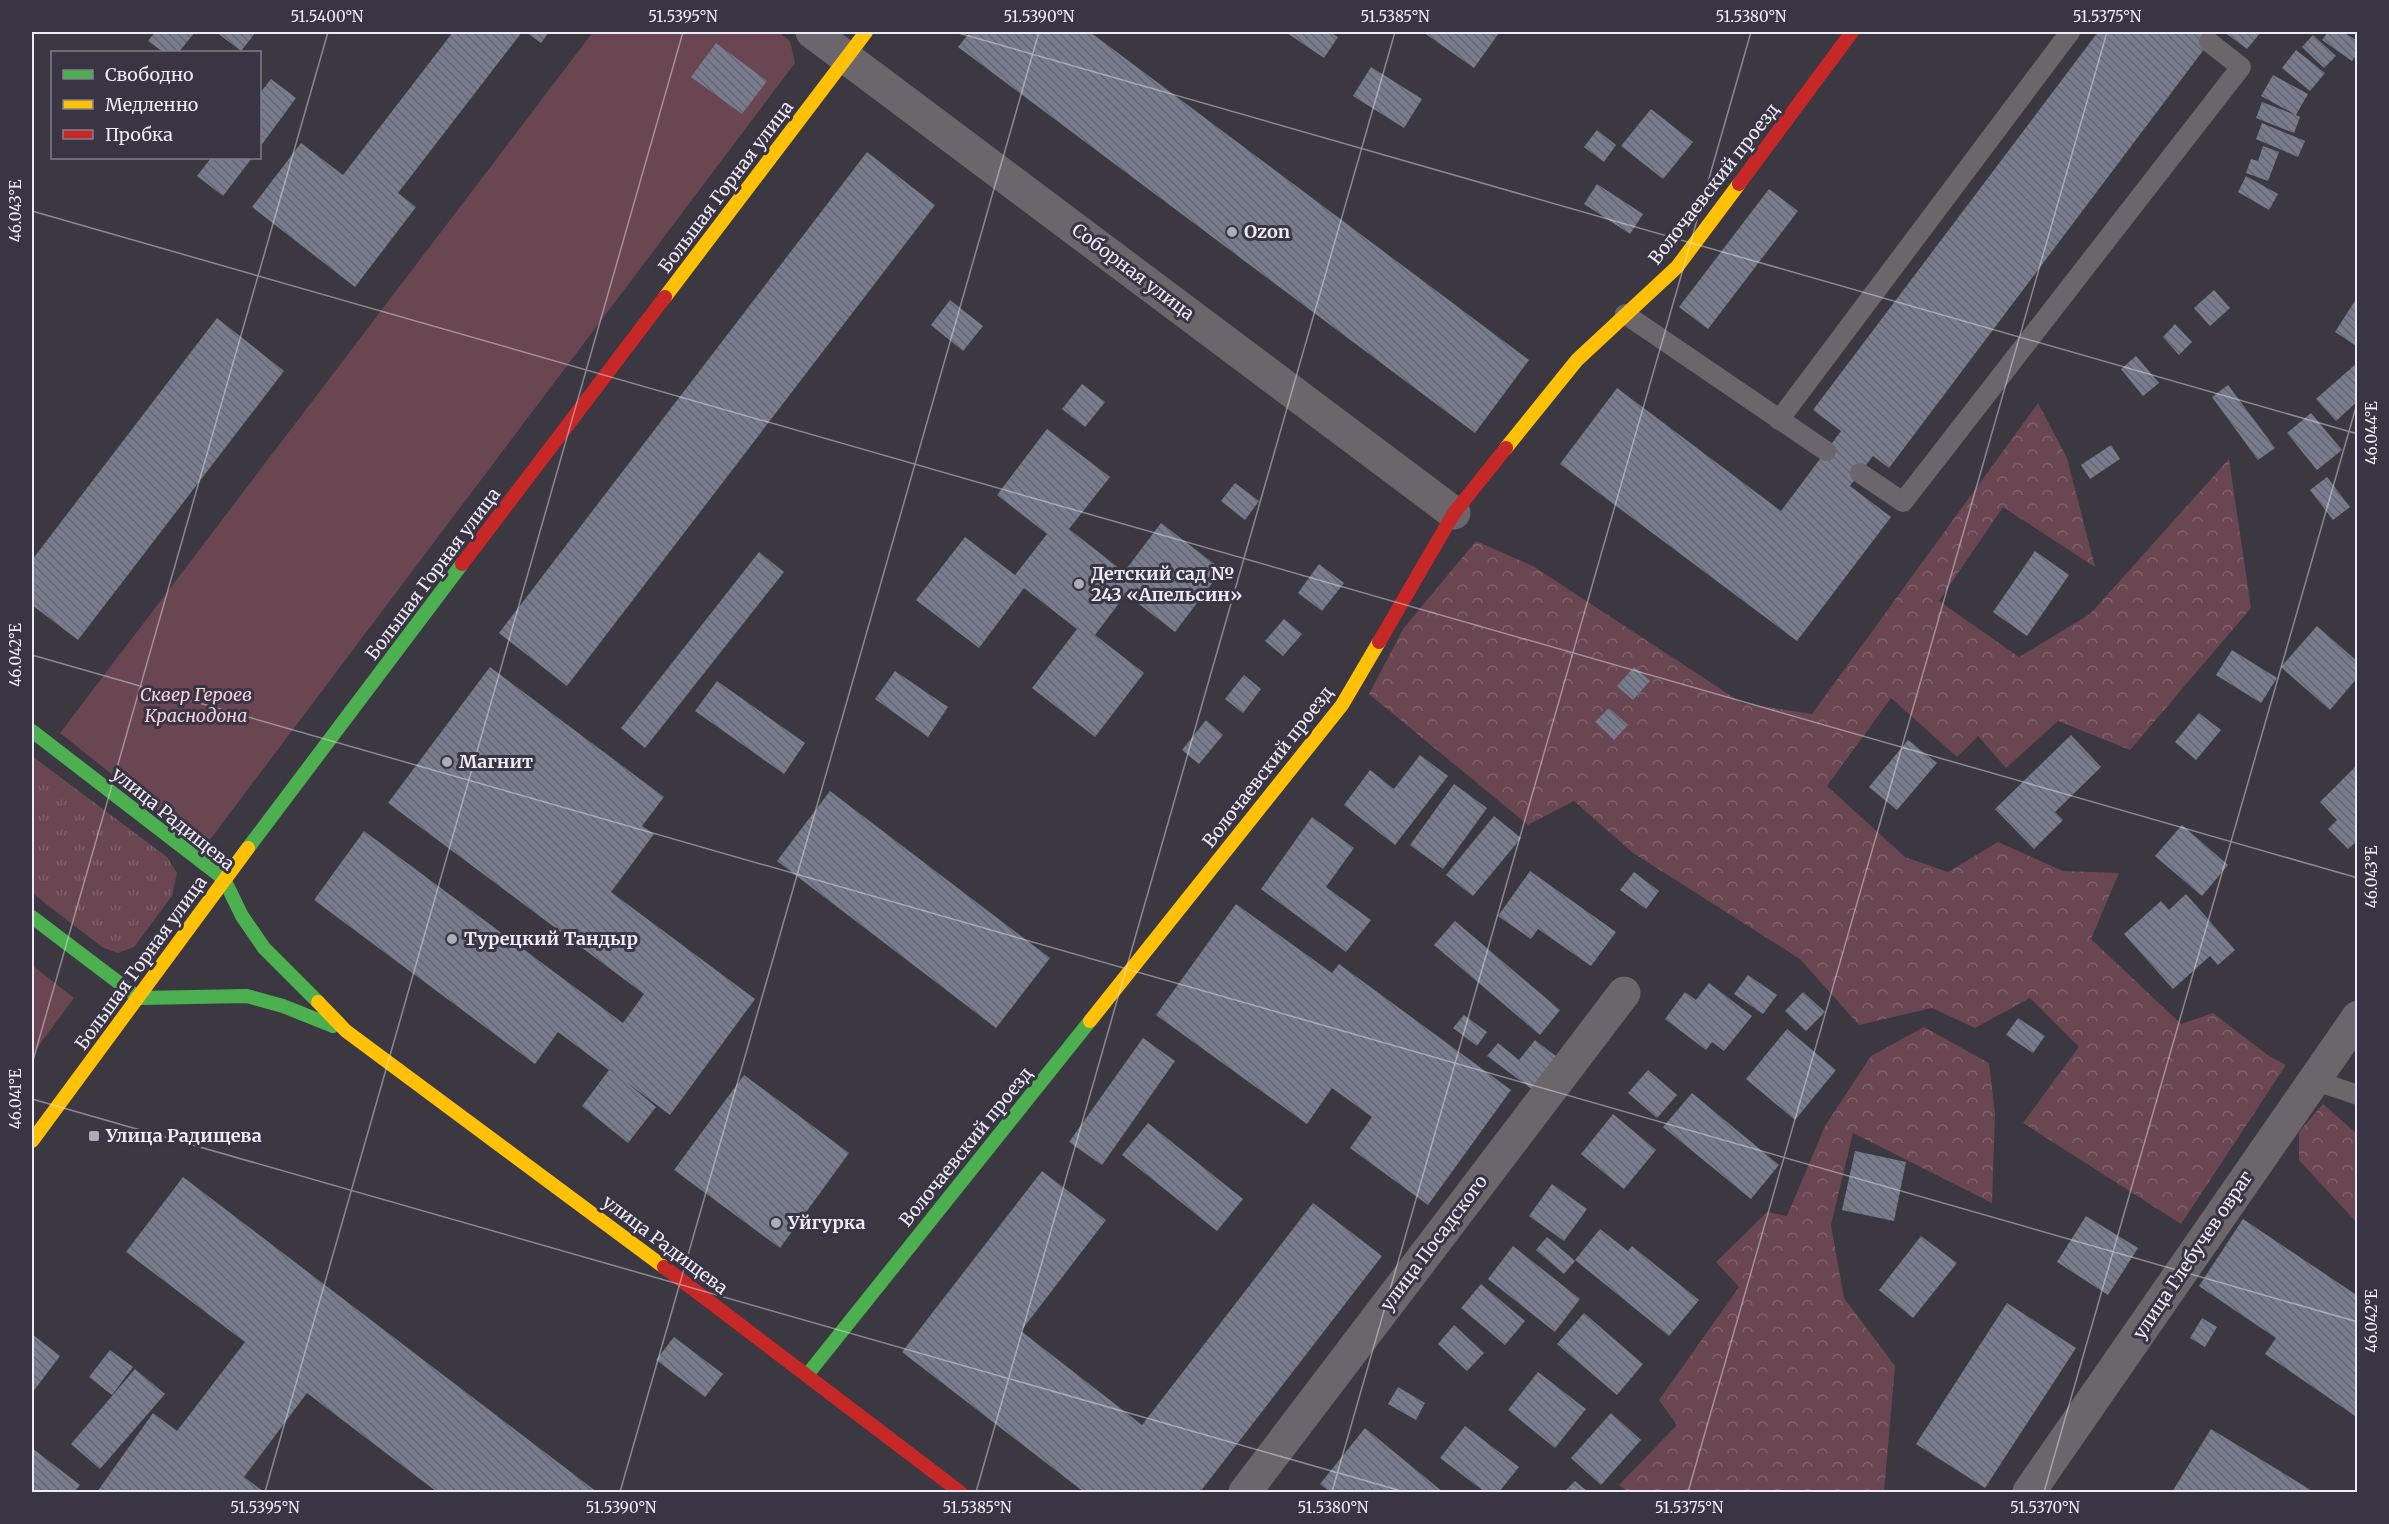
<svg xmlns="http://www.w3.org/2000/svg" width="2389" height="1524" viewBox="0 0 2389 1524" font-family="Merriweather,serif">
<defs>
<pattern id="grass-tufts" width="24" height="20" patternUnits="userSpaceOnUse" patternTransform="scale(1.5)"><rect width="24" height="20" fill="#6a4552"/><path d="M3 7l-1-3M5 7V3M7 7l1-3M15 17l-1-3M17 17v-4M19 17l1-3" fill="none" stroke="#80606c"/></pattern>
<pattern id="forest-crowns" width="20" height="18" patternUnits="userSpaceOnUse" patternTransform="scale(1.5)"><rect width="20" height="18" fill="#6a4552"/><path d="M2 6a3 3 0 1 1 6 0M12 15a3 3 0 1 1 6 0" fill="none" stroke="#80606c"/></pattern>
<pattern id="building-back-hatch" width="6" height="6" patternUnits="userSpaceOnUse" patternTransform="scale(1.5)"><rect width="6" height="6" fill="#797c8c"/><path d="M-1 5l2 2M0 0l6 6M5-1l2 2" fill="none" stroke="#656672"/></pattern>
</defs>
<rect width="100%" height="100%" fill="#3b3842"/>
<!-- grass -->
<path fill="url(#grass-tufts)" d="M32 756 167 857 177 873 172 896 134 947 118 953 102 947 32 893Z"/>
<!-- forest -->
<g fill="url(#forest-crowns)">
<path d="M2038 403 2067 458 2095 567 2003 507 1939 601 2019 657 2090 614 2229 459 2251 608 2130 750 2058 721 2006 768 1978 736 1957 757 1891 698 1827 786 1905 857 1948 872 1998 842 2063 871 2119 873 2091 939 2181 1024 2213 1013 2269 1056 2286 1065 2181 1224 2023 1123 2079 1047 2030 998 1975 1028 1932 1008 1859 1025 1800 959 1633 853 1574 801 1528 825 1369 694 1403 629 1476 541 1533 566 1742 703 1812 714Z"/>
<path d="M1924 1027 1989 1063 1995 1114 1992 1203 1853 1133 1831 1225 1844 1298 1895 1366 1884 1492H1628L1619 1485 1677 1425 1659 1400 1739 1287 1716 1262 1767 1212 1787 1216 1825 1126 1871 1056Z"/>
<path d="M2323 1104 2357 1134V1223L2299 1160V1132Z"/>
</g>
<!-- park -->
<g fill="#6a4552">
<path d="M593 32H778L790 41 795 63 209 841 192 838 60 733Z"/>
<path d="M32 965 74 998 32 1055Z"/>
</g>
<!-- building -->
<g fill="url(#building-back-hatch)">
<path d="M155 32H195L179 52H163L148 41Z"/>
<path d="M216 32H256L241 51Z"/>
<path d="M453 32H522L398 193 416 207 355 287 252 207 301 143 343 175Z"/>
<path d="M526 32H549L541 43Z"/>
<path d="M970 32H1090L1529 360 1475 433 958 47Z"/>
<path d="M1288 32H1330L1338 37 1324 58 1287 33Z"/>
<path d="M1423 32H1496L1499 33 1474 68Z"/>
<path d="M2098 32H2217L1889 468 1873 456 1850 486 1891 517 1797 641 1560 464 1617 388 1781 511 1841 431 1813 410Z"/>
<path d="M2224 32H2261L2247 49Z"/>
<path d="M2328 32H2343L2358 41V53L2352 61 2322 40Z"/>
<path d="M2313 35 2336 56 2324 68 2302 47Z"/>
<path d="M716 43 767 81 742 114 691 77Z"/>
<path d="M2296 50 2325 73 2310 91 2282 68Z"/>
<path d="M1371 67 1422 99 1404 128 1353 96Z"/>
<path d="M2273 75 2308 94 2296 115 2300 117 2294 133 2256 118 2262 102 2296 115 2261 96Z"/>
<path d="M271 79 296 98 260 147V93Z"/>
<path d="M1651 109 1693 142 1663 179 1621 146Z"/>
<path d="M2262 123 2305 141 2298 157 2256 139Z"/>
<path d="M1597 130 1616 145 1604 162 1584 147Z"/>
<path d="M2263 146 2279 152 2268 181 2246 173 2251 159 2258 161Z"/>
<path d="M867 152 935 205 567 686 499 633Z"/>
<path d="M211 158H252L223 196 197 176Z"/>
<path d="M2246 176 2278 194 2269 210 2238 192Z"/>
<path d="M1597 184 1643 214 1630 234 1584 204Z"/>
<path d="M1769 189 1798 211 1708 329 1679 307Z"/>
<path d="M2214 290 2230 308 2210 326 2194 308Z"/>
<path d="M2358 296V347L2335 332Z"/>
<path d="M950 300 983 326 963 351 931 325Z"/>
<path d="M217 318 284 371 78 640 32 605V560Z"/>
<path d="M2175 324 2192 342 2179 355 2163 337Z"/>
<path d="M2136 356 2159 383 2143 396 2121 369Z"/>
<path d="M2358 362V401L2336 421 2316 399Z"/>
<path d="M1082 384 1105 402 1085 427 1062 409Z"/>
<path d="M2228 385 2275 448 2258 460 2212 397Z"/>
<path d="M2311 413 2342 450 2317 470 2287 433Z"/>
<path d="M1047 429 1110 477 1069 529 1124 572 1161 523 1222 570 1175 632 1126 594 1095 635 1144 673 1095 737 1032 688 1077 629 1024 588 979 648 916 600 965 537 1015 575 1047 534 997 495Z"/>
<path d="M2111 445 2120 459 2090 479 2081 465Z"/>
<path d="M2327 477 2350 507 2333 520 2310 490Z"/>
<path d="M1235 483 1259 501 1245 520 1221 501Z"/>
<path d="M2035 551 2069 575 2027 636 1993 612Z"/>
<path d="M759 552 784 572 645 748 621 728Z"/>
<path d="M1319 564 1344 583 1322 611 1298 593Z"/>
<path d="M1284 619 1302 634 1283 656 1265 641Z"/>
<path d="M2317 626 2358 662V677L2330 710 2281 667Z"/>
<path d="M2232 650 2277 678 2261 703 2216 675Z"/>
<path d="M490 667 664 797 642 826 654 834 611 892 755 999 670 1115 625 1081 656 1107 628 1143 582 1106 609 1070 558 1032 535 1064 314 900 364 831 623 1023 644 994 388 803Z"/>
<path d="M1634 667 1650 681 1633 700 1617 686Z"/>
<path d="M895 671 948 707 928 737 875 699Z"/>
<path d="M1244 675 1261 689 1243 713 1225 699Z"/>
<path d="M717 681 805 743 784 774 695 711Z"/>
<path d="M1609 708 1628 725 1614 740 1595 722Z"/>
<path d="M2199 713 2221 730 2196 760 2175 742Z"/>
<path d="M1206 720 1223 735 1199 764 1182 750Z"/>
<path d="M2071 735 2101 767 2055 812 2063 820 2034 849 1995 809Z"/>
<path d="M1908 740 1937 763 1897 810 1869 787Z"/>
<path d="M1420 755 1448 776 1395 845 1344 805 1370 770 1394 789Z"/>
<path d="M2358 764V840L2348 849 2328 829 2337 820 2320 802Z"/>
<path d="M1454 784 1487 808 1443 869 1410 845Z"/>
<path d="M830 791 1050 958 996 1028 777 861Z"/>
<path d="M1494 816 1521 838 1473 896 1446 875Z"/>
<path d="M1312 817 1354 848 1326 887 1371 920 1346 952 1261 889Z"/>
<path d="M2182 825 2228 865 2202 896 2155 856Z"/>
<path d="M1530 871 1616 932 1591 966 1538 929 1531 939 1498 916Z"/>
<path d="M1634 872 1659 891 1646 909 1620 890Z"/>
<path d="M2186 894 2235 950 2218 965 2210 956 2173 989 2124 934 2161 901 2169 910Z"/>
<path d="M1236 904 1332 973 1339 964 1511 1090 1428 1205 1350 1148 1372 1117 1332 1088 1307 1124 1156 1015Z"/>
<path d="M1455 921 1560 1010 1540 1035 1434 945Z"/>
<path d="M1748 975 1777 995 1763 1014 1734 994Z"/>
<path d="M1709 983 1752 1016 1724 1051 1712 1042 1706 1050 1665 1019 1685 992 1696 1000Z"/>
<path d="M1803 992 1825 1012 1806 1031 1785 1011Z"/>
<path d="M1464 1015 1487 1032 1477 1046 1453 1028Z"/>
<path d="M2018 1018 2045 1036 2033 1053 2006 1035Z"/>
<path d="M1787 1029 1836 1070 1795 1120 1746 1079Z"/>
<path d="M1143 1038 1175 1061 1102 1165 1069 1142Z"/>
<path d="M1535 1040 1557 1057 1533 1090 1487 1056 1498 1043 1519 1060Z"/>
<path d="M1648 1070 1677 1095 1657 1118 1628 1093Z"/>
<path d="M744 1075 849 1153 780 1248 674 1170Z"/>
<path d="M1692 1093 1779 1165 1751 1199 1663 1127Z"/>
<path d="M1613 1114 1656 1150 1624 1189 1581 1154Z"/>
<path d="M1148 1123 1243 1199 1217 1231 1122 1155Z"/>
<path d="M1855 1151 1906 1162 1894 1221 1842 1210Z"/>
<path d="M1042 1171 1106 1220 1021 1331 1142 1425 1313 1203 1382 1256 1200 1492H1084L902 1352Z"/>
<path d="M183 1177 597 1492H437L307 1393 244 1477 264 1492H97L153 1413 177 1431 245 1342 126 1252Z"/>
<path d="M1552 1184 1587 1209 1564 1241 1529 1216Z"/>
<path d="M2086 1216 2138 1248 2108 1295 2057 1262Z"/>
<path d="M2243 1219 2358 1296V1418L2265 1354 2276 1338 2199 1286Z"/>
<path d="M1600 1229 1628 1251 1632 1246 1699 1300 1669 1336 1575 1260Z"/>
<path d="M1921 1236 1957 1263 1913 1318 1879 1290Z"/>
<path d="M1547 1237 1575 1261 1564 1274 1536 1250Z"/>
<path d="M1513 1246 1580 1299 1555 1332 1488 1279Z"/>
<path d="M1481 1284 1525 1321 1505 1345 1461 1308Z"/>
<path d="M2007 1303 2076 1348 1985 1488 1916 1444Z"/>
<path d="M1584 1313 1643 1364 1617 1395 1557 1344Z"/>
<path d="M2202 1318 2217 1327 2205 1347 2190 1338Z"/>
<path d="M1454 1325 1484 1353 1467 1371 1438 1344Z"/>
<path d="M32 1334 60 1356 32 1393Z"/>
<path d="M674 1337 723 1374 705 1397 656 1360Z"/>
<path d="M110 1350 133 1367 112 1395 89 1377Z"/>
<path d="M135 1369 165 1394 100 1469 71 1444Z"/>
<path d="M1538 1372 1586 1409 1555 1448 1508 1410Z"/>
<path d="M1398 1387 1425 1403 1416 1420 1388 1404Z"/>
<path d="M1611 1413 1641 1440 1601 1485 1571 1458Z"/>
<path d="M1465 1426 1519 1467 1499 1492H1485L1440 1458Z"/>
<path d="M1365 1428 1443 1492H1330L1320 1484Z"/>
<path d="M2211 1429 2314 1492H2172Z"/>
<path d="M32 1448 80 1485 74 1492H32Z"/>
<path d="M1575 1481 1588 1492H1564Z"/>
</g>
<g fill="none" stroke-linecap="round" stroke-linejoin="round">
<!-- lane -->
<g stroke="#6b656c" stroke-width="20">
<path d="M1625 314 1826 451"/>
<path d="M1779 420 2070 32"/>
<path d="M1860 473 1903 502 2241 67 2209 42"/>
<path d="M2313 1080 2358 1095"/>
</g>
<!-- street -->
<g stroke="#6b656c" stroke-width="33">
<path d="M812 32 1454 513"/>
<path d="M1245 1492 1624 993"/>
<path d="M2029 1492 2358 1017"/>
</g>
<!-- fast -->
<g stroke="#4caf50" stroke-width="14">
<path d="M32 731 224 879 242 916 264 948 318 1002"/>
<path d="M248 848 462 564"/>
<path d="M32 917 139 998 247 996 283 1006 333 1026"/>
<path d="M807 1375 1090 1021"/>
</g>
<!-- slow -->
<g stroke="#ffc107" stroke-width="14">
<path d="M665 297 866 32"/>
<path d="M1506 448 1577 360 1677 267 1739 184"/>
<path d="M318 1002 346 1031 664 1267"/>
<path d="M1090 1021 1342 705 1379 642"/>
<path d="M32 1141 248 848"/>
</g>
<!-- jam -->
<g stroke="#c62828" stroke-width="14">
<path d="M1739 184 1852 32"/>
<path d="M462 564 665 297"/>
<path d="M1379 642 1454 513 1506 448"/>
<path d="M664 1267 960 1492"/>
</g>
</g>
<!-- ticks -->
<path fill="none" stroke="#edebf5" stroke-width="1.5" stroke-opacity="0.45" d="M955 32 2358 434M32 211 2358 878M32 655 2358 1322M32 1064 328 32M32 1099 1405 1492M265 1492 683 32M620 1492 1039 32M976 1492 1395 32M1332 1492 1751 32M1688 1492 2107 32M2044 1492 2358 400"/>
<!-- markers -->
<g fill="#afacb6" stroke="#393545" stroke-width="2">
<circle cx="1232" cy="232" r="6"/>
<circle cx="1079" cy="584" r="6"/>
<circle cx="447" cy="762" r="6"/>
<circle cx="452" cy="939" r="6"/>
<rect x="88" y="1130" width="12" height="12" rx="3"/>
<circle cx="776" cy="1223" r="6"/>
</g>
<g text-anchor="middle" stroke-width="6" stroke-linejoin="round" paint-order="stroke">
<!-- street labels -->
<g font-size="18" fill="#edebf5" stroke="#393545">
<text transform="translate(1714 184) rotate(-52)" y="6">Волочаевский проезд</text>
<text transform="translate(726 187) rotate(-53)" y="6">Большая Горная улица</text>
<text transform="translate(1133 272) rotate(37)" y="6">Соборная улица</text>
<text transform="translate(433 574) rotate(-53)" y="6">Большая Горная улица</text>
<text transform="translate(1268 767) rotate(-52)" y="6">Волочаевский проезд</text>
<text transform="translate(173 819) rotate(39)" y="6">улица Радищева</text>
<text transform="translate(141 963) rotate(-54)" y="6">Большая Горная улица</text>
<text transform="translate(966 1147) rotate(-51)" y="6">Волочаевский проезд</text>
<text transform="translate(1434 1243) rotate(-53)" y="6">улица Посадского</text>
<text transform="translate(665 1245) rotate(37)" y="6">улица Радищева</text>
<text transform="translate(2193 1255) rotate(-56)" y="6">улица Глебучев овраг</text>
</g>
<!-- poi labels -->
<g font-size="18" font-weight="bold" fill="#edebf5" stroke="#393545" text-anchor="start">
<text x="1244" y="238">Ozon</text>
<text x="1091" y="580">Детский сад №<tspan x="1091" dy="21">243 «Апельсин»</tspan></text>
<text x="459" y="768">Магнит</text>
<text x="464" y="945">Турецкий Тандыр</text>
<text x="106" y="1142">Улица Радищева</text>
<text x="788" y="1229">Уйгурка</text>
</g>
<!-- park labels -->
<g font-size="18" font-style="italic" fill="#f8d0dc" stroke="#393545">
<text x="196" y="701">Сквер Героев<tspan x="196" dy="21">Краснодона</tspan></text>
</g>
</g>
<!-- border -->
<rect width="2389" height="1524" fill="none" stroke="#393545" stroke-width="66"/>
<!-- legend -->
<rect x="51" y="51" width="210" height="108" fill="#393545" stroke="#817e8b" stroke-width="1.5"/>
<rect x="63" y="70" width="30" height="9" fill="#4caf50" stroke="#817e8b" stroke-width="1.5"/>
<text x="105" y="81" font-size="18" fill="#edebf5">Свободно</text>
<rect x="63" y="100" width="30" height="9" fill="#ffc107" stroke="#817e8b" stroke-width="1.5"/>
<text x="105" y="111" font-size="18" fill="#edebf5">Медленно</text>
<rect x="63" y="130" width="30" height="9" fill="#c62828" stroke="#817e8b" stroke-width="1.5"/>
<text x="105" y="141" font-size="18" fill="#edebf5">Пробка</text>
<rect x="33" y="33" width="2323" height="1458" fill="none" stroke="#edebf5" stroke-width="2"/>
<g font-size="15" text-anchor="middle" fill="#edebf5">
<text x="327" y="22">51.5400°N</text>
<text x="683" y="22">51.5395°N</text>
<text x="1039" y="22">51.5390°N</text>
<text x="1395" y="22">51.5385°N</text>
<text x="1751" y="22">51.5380°N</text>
<text x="2107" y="22">51.5375°N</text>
<text transform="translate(16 211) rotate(-90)" y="5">46.043°E</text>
<text transform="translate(2372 433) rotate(-90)" y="5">46.044°E</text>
<text transform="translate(16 655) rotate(-90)" y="5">46.042°E</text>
<text transform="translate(2372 877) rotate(-90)" y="5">46.043°E</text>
<text transform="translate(16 1099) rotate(-90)" y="5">46.041°E</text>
<text transform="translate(2372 1321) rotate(-90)" y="5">46.042°E</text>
<text x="265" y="1513">51.5395°N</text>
<text x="621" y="1513">51.5390°N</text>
<text x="977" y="1513">51.5385°N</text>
<text x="1333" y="1513">51.5380°N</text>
<text x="1689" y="1513">51.5375°N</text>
<text x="2045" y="1513">51.5370°N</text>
</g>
</svg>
